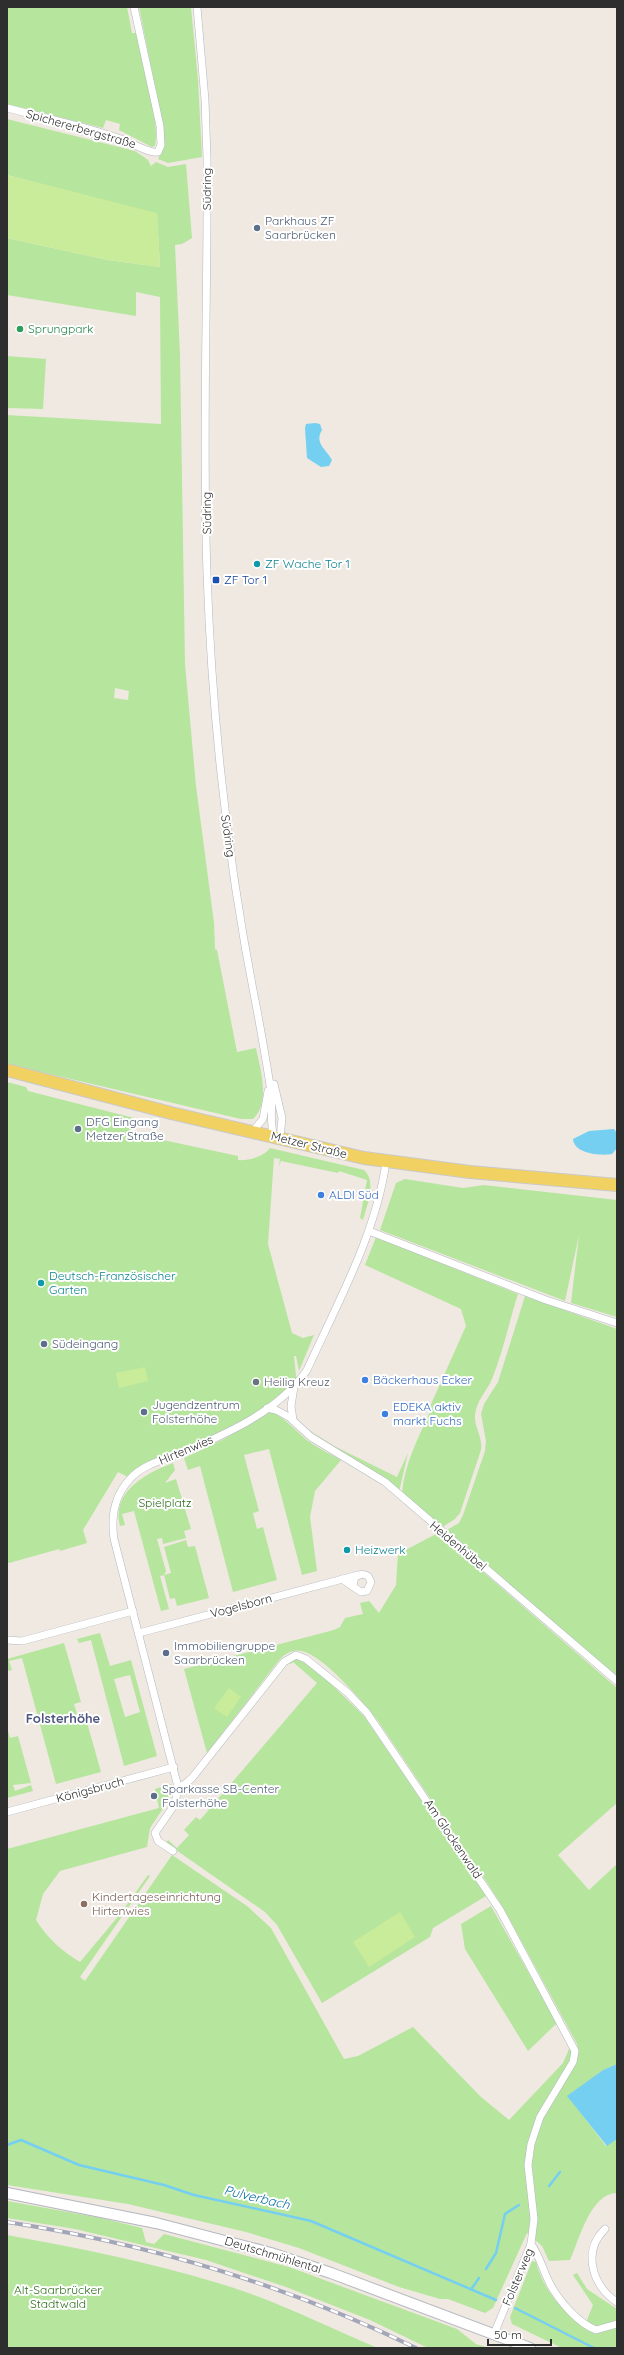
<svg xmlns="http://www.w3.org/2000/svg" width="624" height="2355" viewBox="0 0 624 2355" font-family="Quicksand,sans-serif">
<rect width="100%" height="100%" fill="#efe9e1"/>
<!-- green -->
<g fill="#b6e59e" fill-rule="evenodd">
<path d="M7 7H127L132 33H136C142 57 161 126 155 146L152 147 119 130 120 124 106 120 103 128 7 104Z"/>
<path d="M139 7H191L198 80 202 157 168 163 158 159 163 148V127Z"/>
<path d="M7 119 135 151 148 160 151 166 156 162 168 167 186 164 192 238 182 244 175 245 180 355 185 664 196 786 214 923 215 949 217 950 237 1052 256 1048C260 1068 271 1102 253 1119H241L7 1064V415L161 424 160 297 136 292V316L7 295V238L108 260 160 267 157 214 7 175ZM115 688 129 691 128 700 114 698Z"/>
<path d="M7 356 46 359 43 409 7 408Z"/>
<path d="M7 1082 26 1087 28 1091 134 1118 130 1133 238 1156V1160C247 1161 264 1157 270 1148L364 1170C377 1182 367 1205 363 1220L360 1218 367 1180 339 1171 338 1173 281 1161 279 1166 280 1159 274 1158 268 1244 292 1333 303 1338 314 1335 299 1371 296 1356H294L296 1376 299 1382 253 1417 130 1478 118 1472 83 1530 87 1543 60 1551 59 1549 9 1563 7 1562Z"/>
<path d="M405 1179 463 1188 484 1185 617 1200V1317L571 1303 579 1235 565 1301 380 1230 396 1183Z"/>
<path d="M376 1237 518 1294C509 1322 503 1352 492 1379 487 1391 476 1401 475 1415 474 1427 483 1437 481 1450L460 1513 455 1519 441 1528 402 1494C404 1465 418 1438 430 1412L428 1411 466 1326 461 1309 365 1265Z"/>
<path d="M525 1296 617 1329V1678L445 1531 459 1523 463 1515 485 1451 486 1441 481 1414 484 1404 498 1382Z"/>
<path d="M271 1411C286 1419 295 1430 308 1441 318 1448 330 1454 341 1460L315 1491 310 1517 317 1571 302 1575 269 1449 244 1455 259 1511 253 1513 257 1529 263 1527 277 1580 233 1592 200 1466 188 1470 184 1458 222 1440Z"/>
<path d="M303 1426 334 1446 397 1477 408 1453 399 1492Z"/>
<path d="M173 1463 175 1470 165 1483 176 1479 191 1529 184 1531 186 1538 163 1544 162 1538 157 1539 166 1571 164 1575 171 1573 164 1547 186 1540 188 1547 195 1546 209 1598 177 1606 175 1598 170 1599 164 1575 160 1576 169 1609 161 1611 134 1511 122 1514 125 1525 120 1526C111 1492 146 1473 173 1463Z"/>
<path d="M438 1533 617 1688V1803L558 1855 589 1890 617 1864V2064L603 2070 568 2096 606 2146 617 2139V2193C590 2193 579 2241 570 2260L549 2261 542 2246 527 2233 493 2308 485 2313 448 2299H440L399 2287 299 2248 246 2232 128 2204 7 2185V1849L159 1808 155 1789 171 1784 170 1798 150 1828 147 1847 60 1871 43 1894 36 1920C48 1939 62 1951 80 1962L121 1913 148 1875 150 1876 80 1977 85 1981 172 1855 247 1906 271 1928 344 2059 358 2056 413 2027 481 2097 509 2120 563 2063 569 2049 579 2052 577 2044 504 1909 488 1884 378 1721C364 1703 324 1656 302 1651 293 1649 286 1653 280 1659L207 1753 184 1669 334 1630 340 1627 345 1618 363 1614 360 1603 369 1601 379 1613 396 1585 398 1554Z"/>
<path d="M100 1633 110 1666 131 1660 157 1756 124 1766 91 1640 79 1643 77 1639ZM130 1675 140 1712 125 1717 114 1679Z"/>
<path d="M64 1643 81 1702 74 1704 79 1721 86 1719 101 1772 56 1784 22 1658 9 1661 12 1670 7 1671V1659Z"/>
<path d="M293 1659H299L324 1677 364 1716 486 1896 433 1928 430 1937 322 2003 277 1925 265 1912 166 1843 168 1840 177 1848 189 1835 184 1830 196 1817 200 1820 317 1683 293 1662 291 1664 288 1662Z"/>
<path d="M7 1727 10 1738 18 1736 31 1783 13 1785 15 1791 31 1785 33 1791 7 1798Z"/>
<path d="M491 1906 557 2023 528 2051 465 1949 461 1924Z"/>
<path d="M7 2201 101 2218 142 2228 146 2242 154 2244 164 2234 289 2267 457 2329 476 2344 489 2348H428L370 2320 286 2287 206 2260 75 2229 7 2218Z"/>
<path d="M7 2235C78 2248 149 2262 218 2283 273 2299 325 2326 378 2348H7Z"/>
<path d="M532 2261 536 2262C544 2291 560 2309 585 2325L593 2305 573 2275 577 2273 587 2289 617 2309V2348H562L512 2324 510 2317Z"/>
</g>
<!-- pitch -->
<g fill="#c9ec9a">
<path d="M7 175 157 213 160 267 108 260 7 238Z"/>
<path d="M145 1367 148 1381 119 1388 116 1373Z"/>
<path d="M229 1688 241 1697 227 1717 214 1708Z"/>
<path d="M400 1912 415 1937 369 1967 353 1942Z"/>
</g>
<!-- water -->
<g fill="#75cff0">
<path d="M315 423 320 424 322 430C314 443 326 449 332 460L329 466 321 467 307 458 305 428 306 424Z"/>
<path d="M614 1129 617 1133V1148L612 1154C601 1156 574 1154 573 1139L589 1131Z"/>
<path d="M617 2064V2139L607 2146 567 2096 603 2070Z"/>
</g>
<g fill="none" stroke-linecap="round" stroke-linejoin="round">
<!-- stream -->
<g stroke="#75cff0" stroke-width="2.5">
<path d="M7 2145 21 2140 79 2165 164 2185 194 2195 311 2221 496 2300"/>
<path d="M549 2186 560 2172"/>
<path d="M486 2269 496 2253 505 2214 519 2205"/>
<path d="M472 2288 479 2278"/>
<path d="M515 2308 594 2348"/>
</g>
<defs>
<g id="minor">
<path d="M197 7 205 100 207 158C208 296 202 435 207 573 212 720 228 866 257 1010 262 1037 267 1065 271 1092 273 1107 269 1123 274 1136"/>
<path d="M7 108C45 118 84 126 121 139 129 142 151 154 158 152L161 145 160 126 134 7"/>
<path d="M274 1084 282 1118 280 1138"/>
<path d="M252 1132 263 1119 268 1091"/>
<path d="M369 1231 546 1300 617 1323"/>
<path d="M267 1408 276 1410 289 1417 311 1437 385 1482 617 1681"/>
<path d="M293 1420 291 1406 294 1387"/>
<path d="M342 1579 361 1592 367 1591 371 1582 368 1576 362 1574 355 1577 353 1585"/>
<path d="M139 1633 358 1575"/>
<path d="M7 1640 22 1641 133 1611"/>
<path d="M178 1787 185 1784 192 1778 284 1662 296 1655 306 1659 348 1693 367 1713 500 1910 575 2051 573 2062 540 2117 531 2144 528 2165 534 2219 531 2244 494 2334"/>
<path d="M7 1812 174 1767"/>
<path d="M173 1851 158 1841 155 1833 175 1804 178 1787 114 1539C111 1518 114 1496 130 1479 143 1464 166 1459 184 1452 228 1433 279 1411 307 1370 337 1304 376 1234 386 1162"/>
<path d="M605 2229C582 2251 592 2286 617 2302"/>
<path d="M531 2244C540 2256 543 2271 550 2284 559 2301 578 2323 596 2330L617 2324"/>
</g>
<path id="secondary" d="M7 2193 156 2223 271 2253 331 2273 530 2348"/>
<path id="primary" d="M7 1070 171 1113 364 1158 470 1172 617 1185"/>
</defs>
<!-- minor casing -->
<use href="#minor" stroke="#b4b7c1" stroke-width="8"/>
<!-- secondary casing -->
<use href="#secondary" stroke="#b4b7c1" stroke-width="12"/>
<!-- primary casing -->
<use href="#primary" stroke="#c9c9c9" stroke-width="14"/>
<!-- minor -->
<use href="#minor" stroke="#fff" stroke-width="7"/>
<!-- secondary -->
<use href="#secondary" stroke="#fff" stroke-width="10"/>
<!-- primary -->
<use href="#primary" stroke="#f2d163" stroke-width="12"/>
<defs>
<path id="rail" d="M7 2222C149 2244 287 2285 416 2348"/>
</defs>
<!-- rail casing -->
<use href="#rail" stroke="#a3a6b8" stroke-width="4"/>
<!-- rail -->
<use href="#rail" stroke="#fff" stroke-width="2.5" stroke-dasharray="8" stroke-linecap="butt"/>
</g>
<!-- markers -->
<g fill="#5c6f8a" stroke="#fff" stroke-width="1.5">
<circle cx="257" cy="228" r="4"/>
<circle cx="78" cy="1129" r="4"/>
<circle cx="44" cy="1344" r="4"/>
<circle cx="144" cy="1412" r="4"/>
<circle cx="166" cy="1653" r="4"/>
<circle cx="154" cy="1796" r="4"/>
</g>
<circle fill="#2e9e5b" stroke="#fff" stroke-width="1.5" cx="20" cy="329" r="4"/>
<g fill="#0f9aa8" stroke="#fff" stroke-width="1.5">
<circle cx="257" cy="564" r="4"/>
<circle cx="41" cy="1283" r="4"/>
<circle cx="347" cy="1550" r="4"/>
</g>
<rect fill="#1a4fb4" stroke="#fff" stroke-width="1.5" x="212" y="576" width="8" height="8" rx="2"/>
<g fill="#3f7fe0" stroke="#fff" stroke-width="1.5">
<circle cx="321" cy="1195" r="4"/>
<circle cx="365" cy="1380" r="4"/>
<circle cx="385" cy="1414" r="4"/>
</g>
<circle fill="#6b7280" stroke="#fff" stroke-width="1.5" cx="256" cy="1382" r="4"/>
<circle fill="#8d6e63" stroke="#fff" stroke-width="1.5" cx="84" cy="1904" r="4"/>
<g text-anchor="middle" stroke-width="4" stroke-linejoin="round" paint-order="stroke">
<!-- street labels -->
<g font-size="12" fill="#2e2e2e" stroke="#fff">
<text transform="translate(81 129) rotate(16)" y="4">Spichererbergstraße</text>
<text transform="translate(207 189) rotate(-90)" y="4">Südring</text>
<text transform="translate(207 513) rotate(-91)" y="4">Südring</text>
<text transform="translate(228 836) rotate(82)" y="4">Südring</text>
<text transform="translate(309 1145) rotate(14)" y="4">Metzer Straße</text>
<text transform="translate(186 1450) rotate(-23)" y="4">Hirtenwies</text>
<text transform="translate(458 1546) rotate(40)" y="4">Heidenhübel</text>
<text transform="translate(241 1606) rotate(-15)" y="4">Vogelsborn</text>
<text transform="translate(90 1790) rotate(-15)" y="4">Königsbruch</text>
<text transform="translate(453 1839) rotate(56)" y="4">Am Glockenwald</text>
<text transform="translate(273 2255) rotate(17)" y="4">Deutschmühlental</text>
<text transform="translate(518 2277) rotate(-67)" y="4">Folsterweg</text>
</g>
<!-- service labels -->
<g font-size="12" fill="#4e5e75" stroke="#fff" text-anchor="start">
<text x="265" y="225">Parkhaus ZF<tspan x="265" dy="14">Saarbrücken</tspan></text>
<text x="86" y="1126">DFG Eingang<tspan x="86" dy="14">Metzer Straße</tspan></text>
<text x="52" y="1348">Südeingang</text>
<text x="152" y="1409">Jugendzentrum<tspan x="152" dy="14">Folsterhöhe</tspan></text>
<text x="174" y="1650">Immobiliengruppe<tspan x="174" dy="14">Saarbrücken</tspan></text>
<text x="162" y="1793">Sparkasse SB-Center<tspan x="162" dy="14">Folsterhöhe</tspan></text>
</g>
<!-- leisure labels -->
<g font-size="12" fill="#27864d" stroke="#fff" text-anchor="start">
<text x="28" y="333">Sprungpark</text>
</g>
<!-- culture labels -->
<g font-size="12" fill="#0d838f" stroke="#fff" text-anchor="start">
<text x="265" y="568">ZF Wache Tor 1</text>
<text x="49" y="1280">Deutsch-Französischer<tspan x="49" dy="14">Garten</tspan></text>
<text x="355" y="1554">Heizwerk</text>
</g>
<!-- transit labels -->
<g font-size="12" fill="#164399" stroke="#fff" text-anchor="start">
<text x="224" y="584">ZF Tor 1</text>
</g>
<!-- shop labels -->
<g font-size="12" fill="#366cbe" stroke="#fff" text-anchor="start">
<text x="329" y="1199">ALDI Süd</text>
<text x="373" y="1384">Bäckerhaus Ecker</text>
<text x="393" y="1411">EDEKA aktiv<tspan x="393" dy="14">markt Fuchs</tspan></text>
</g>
<!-- worship labels -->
<g font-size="12" fill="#5b616d" stroke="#fff" text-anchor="start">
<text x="264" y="1386">Heilig Kreuz</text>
</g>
<!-- park labels -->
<g font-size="12" fill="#2c6e1b" stroke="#fff">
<text x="165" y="1507">Spielplatz</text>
<text x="58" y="2294">Alt-Saarbrücker<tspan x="58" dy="14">Stadtwald</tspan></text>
</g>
<!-- education labels -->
<g font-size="12" fill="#785e54" stroke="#fff" text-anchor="start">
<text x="92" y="1901">Kindertageseinrichtung<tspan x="92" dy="14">Hirtenwies</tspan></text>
</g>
<!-- neighbourhood labels -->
<g font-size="13" font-weight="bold" fill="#4d5680" stroke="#fff">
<text x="63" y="1723">Folsterhöhe</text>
</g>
<!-- water labels -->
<g font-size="13" font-style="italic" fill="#0d6fa3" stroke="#fff">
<text transform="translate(257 2197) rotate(13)" y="5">Pulverbach</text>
</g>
</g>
<!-- border -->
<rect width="624" height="2355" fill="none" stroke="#2e2e2e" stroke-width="16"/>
<!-- scale -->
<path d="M488 2339v6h63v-6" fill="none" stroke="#2e2e2e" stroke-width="2"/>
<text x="494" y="2339" font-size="12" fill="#2e2e2e" stroke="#ffffff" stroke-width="3" paint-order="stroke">50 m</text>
</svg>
